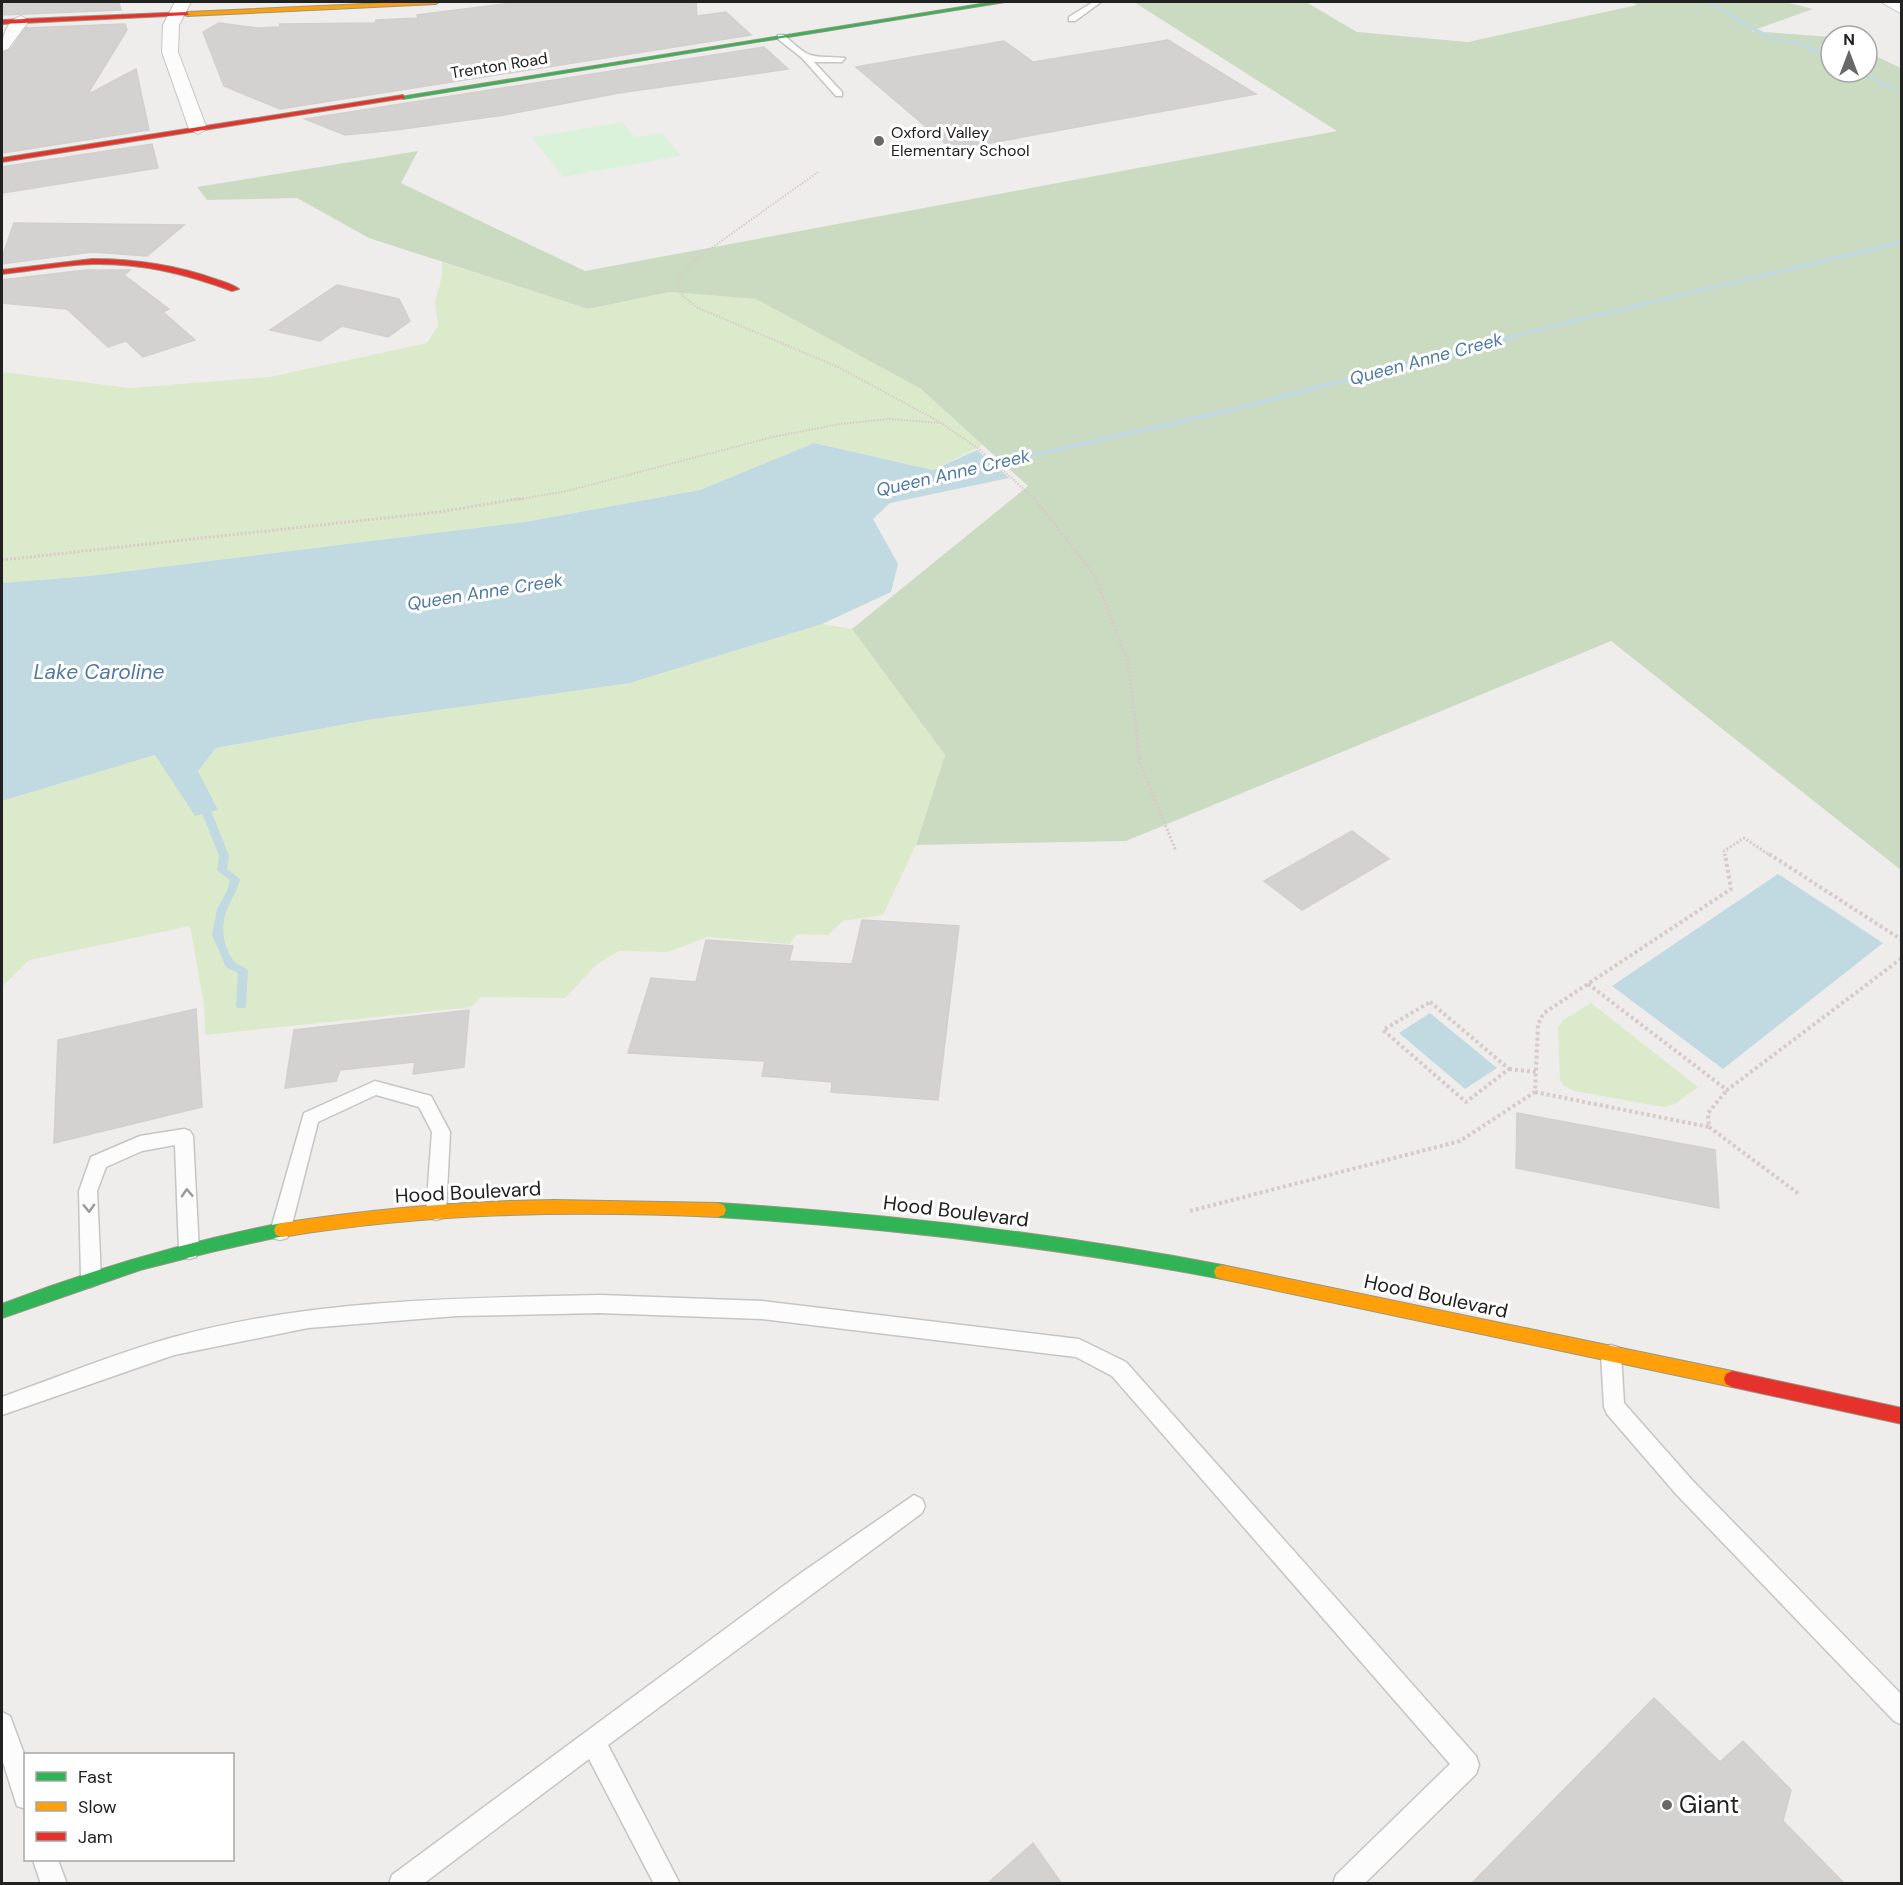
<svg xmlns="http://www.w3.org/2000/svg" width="1903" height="1885" viewBox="0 0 1903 1885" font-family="'DM Sans',sans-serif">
<rect width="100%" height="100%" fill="#efedeb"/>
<!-- grass -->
<g fill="#dceacc">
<path d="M442 262 588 309 670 292 756 299 921 389 983 445 933 470 814 443 700 490 525 522 89 576 2 583V372L130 388 270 377 427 343 438 326 435 302 442 276Z"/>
<path d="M822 624 852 629 945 755 916 845 883 915 843 921 828 935 797 934 790 944 707 937 668 952 619 951 596 965 565 998 481 997 471 1007 205 1035 204 1005 190 926 29 960 2 987V801L155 755 198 771 216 748 368 720 630 683Z"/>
<path d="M1591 1003 1698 1087 1675 1104 1663 1107 1574 1091 1564 1086 1560 1080 1558 1028 1563 1020Z"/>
</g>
<!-- forest -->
<path fill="#cbdbc2" d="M1134 2H1306L1357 32 1468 42 1637 5 1630 2H1785L1813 9 1751 31 1831 37V72H1867V52L1901 68V870L1611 641 1126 841 916 845 945 755 852 629 1028 486 921 389 756 299 670 292 588 309 369 238 297 198 207 200 197 187 418 151 401 183 585 271 1337 131Z"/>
<!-- park -->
<path fill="#dbf2da" d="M622 122 635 137 662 133 681 156 563 177 532 137Z"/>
<!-- water -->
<g fill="#c1d9e0">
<path d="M814 443 933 470 977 450 1009 478 890 503 873 519 898 564 891 592 822 624 630 683 368 720 216 748 198 771 218 810 195 816 155 755 2 801V583L89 576 525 522 700 490Z"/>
<path d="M1778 874 1883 943 1723 1069 1612 986Z"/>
<path d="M1430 1013 1497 1068 1465 1089 1399 1033Z"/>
</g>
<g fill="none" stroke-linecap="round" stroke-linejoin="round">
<!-- stream -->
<g fill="#c1d9e0" fill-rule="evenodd">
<path d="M1705 2H1710L1772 37 1802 43 1831 57V61L1799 45 1768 39Z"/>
<path d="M1856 72H1863L1902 91V94Z"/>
<path d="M1902 240V244L1569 324 1227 413 981 469 977 467 981 465 1226 409 1566 321Z"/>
<path d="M207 810 212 813 229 856 227 869 240 879C238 889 233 896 229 905 220 923 222 944 233 960 237 965 244 966 248 971L246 1005 245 1008H237L236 1005 238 973 226 967 212 935 217 909 227 891 230 880 217 870 219 856 202 813Z"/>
</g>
</g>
<!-- building -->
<g fill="#d4d2d0" stroke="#d2cfcc" stroke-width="1.5">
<path d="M2 2H119L121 10 2 15Z"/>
<path d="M521 2H696L697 16 726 12 751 35 280 109 224 86 203 32 219 23 258 28 279 27 280 24 375 23 376 20 418 18 417 15Z"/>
<path d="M125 24 127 30 87 95 136 69 149 130 2 153V53L10 50 26 28Z"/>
<path d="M1168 40 1256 94 953 150 856 67 1004 41 1033 62Z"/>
<path d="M764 47 788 69 619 93 504 115 396 130 345 135 305 119Z"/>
<path d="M152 144 158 168 2 193V167Z"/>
<path d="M14 223 184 225 147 256 92 252 2 264V257Z"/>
<path d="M86 270H130L124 275 169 309 163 312 195 340 143 357 126 341 108 347 67 309 2 303V280Z"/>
<path d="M337 285 399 299 410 321 388 337 342 326 320 341 270 330Z"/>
<path d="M1352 831 1389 859 1302 910 1264 881Z"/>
<path d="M862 920 959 926 938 1100 831 1092 832 1082 762 1076 765 1061 628 1053 651 978 696 982 706 940 793 946 789 961 852 964Z"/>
<path d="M196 1009 202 1107 54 1143 58 1040Z"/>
<path d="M469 1010 464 1067 413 1074 415 1062 340 1070 336 1081 285 1088 294 1030Z"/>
<path d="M1517 1113 1715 1150 1719 1208 1516 1168Z"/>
<path d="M1654 1698 1720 1762 1743 1741 1791 1790 1783 1821 1845 1884H1471Z"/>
<path d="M1033 1843 1062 1884H987Z"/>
</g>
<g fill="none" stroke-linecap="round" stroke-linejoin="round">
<defs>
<g id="lane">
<path d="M1093 2H1101L1075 21H1069V17Z"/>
<path d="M778 35H784C813 62 809 55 845 58L842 62H814L842 92V96H836L802 58 778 39Z"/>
<path d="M375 1081 431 1096 450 1132 446 1212 443 1218 436 1220 429 1218 426 1212 432 1132 419 1107 376 1095 318 1122 290 1232 287 1238 280 1240 273 1238 270 1232 304 1113Z"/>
<path d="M184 1129 190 1131 193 1136 199 1251 196 1257 189 1259 182 1257 179 1251 175 1145 142 1151 106 1167 97 1191 101 1278 98 1284 91 1287 84 1284 81 1278 79 1191 91 1157 140 1136Z"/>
<path d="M600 1295 762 1301 1079 1339 1126 1362 1476 1756 1479 1765 1476 1774 1364 1884H1333L1336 1875 1450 1764 1112 1376 1076 1357 762 1319 600 1313 456 1316 308 1328 174 1355 2 1415V1397C58 1377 116 1353 174 1337 312 1299 458 1298 600 1295Z"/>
<path d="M1611 1345 1618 1347 1621 1354 1624 1403 1692 1480 1902 1695V1725L1894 1721 1676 1494 1607 1414 1604 1407 1601 1354 1604 1347Z"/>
<path d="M914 1495 922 1499 925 1506 922 1513 608 1745 680 1884H654L589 1759 423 1884H389L392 1875 801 1573Z"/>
<path d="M2 1712 10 1716 26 1759V1809L17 1806 2 1759Z"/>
<path d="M33 1860H58L67 1884H41Z"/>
</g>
<g id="street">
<path d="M175 2H191L179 25 178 52 207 129 198 134 189 129 162 52 163 25Z"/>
<path d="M1881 2 1902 3V14Z"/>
<path d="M21 16 29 21 8 49 2 51C2 37 6 20 21 16Z"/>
</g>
<g id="fast">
<path d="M993 2H1005L403 99 400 97Z"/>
<path d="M718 1203C888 1214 1055 1233 1222 1265L1228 1267 1230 1272 1228 1277 1222 1279C1055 1247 888 1228 718 1217L712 1215 710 1210 712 1205Z"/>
<path d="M282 1223 288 1225 290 1230 288 1235 211 1252 140 1270 2 1318V1304C93 1269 186 1242 282 1223Z"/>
</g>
<g id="slow">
<path d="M408 2H439L436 4 187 16 184 14 187 12Z"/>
<path d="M554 1200 718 1203 724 1205 726 1210 724 1215 718 1217C571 1210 427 1213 282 1237L276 1235 274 1230 276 1225 282 1223C372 1209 462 1201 554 1200Z"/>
<path d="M1222 1265 1732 1371 1738 1374 1740 1379 1738 1384 1732 1387 1222 1279 1216 1277 1214 1272 1216 1267Z"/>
</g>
<g id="jam">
<path d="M187 12 189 15 2 24V20Z"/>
<path d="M403 95 405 98 2 162V158Z"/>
<path d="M92 259C136 259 177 265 218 280 225 282 233 285 239 289L232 291C186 274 142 263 93 264 62 265 32 271 2 274V270Z"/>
<path d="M1732 1371 1902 1408V1424L1732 1387 1726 1384 1724 1379 1726 1374Z"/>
</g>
</defs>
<!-- lane casing -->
<use href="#lane" stroke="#c6c5c4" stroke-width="3"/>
<!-- street casing -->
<use href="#street" stroke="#c6c5c4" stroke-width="2"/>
<!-- fast casing -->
<use href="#fast" stroke="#969883" stroke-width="2"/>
<!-- slow casing -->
<use href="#slow" stroke="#969883" stroke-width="2"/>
<!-- jam casing -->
<use href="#jam" stroke="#969883" stroke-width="2"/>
<!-- path-far2 -->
<g stroke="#d7cbc9" stroke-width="2" stroke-dasharray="1.5 1.5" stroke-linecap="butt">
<path d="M818 172 696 259 682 273 677 283 682 295 696 307 838 367 940 422"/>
<path d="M514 500 567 491 773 437 840 424 889 419 941 423 979 449 1036 500"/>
</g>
<!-- path-far1 -->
<g stroke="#d7cbc9" stroke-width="3" stroke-dasharray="2 2" stroke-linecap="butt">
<path d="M1034 498 1095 576 1128 662 1140 763 1176 851"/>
<path d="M2 560 439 512 523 498"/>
<path d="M1725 856 1724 851 1744 838 1771 856"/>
</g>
<!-- path -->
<g stroke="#d7cbc9" stroke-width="4" stroke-dasharray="3 3" stroke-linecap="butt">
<path d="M1769 854 1902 940"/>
<path d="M1588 984 1727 1090 1902 958"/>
<path d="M1430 1002 1509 1069 1466 1102 1383 1030Z"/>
<path d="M1509 1069 1536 1072"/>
<path d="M1535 1092 1709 1127 1708 1113 1727 1090"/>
<path d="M1709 1127 1799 1194"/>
<path d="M1190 1211 1460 1141 1535 1092 1538 1024 1544 1013 1731 889 1725 854"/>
</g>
<!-- lane -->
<use href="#lane" fill="#fdfcfc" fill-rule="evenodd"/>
<!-- street -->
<use href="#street" fill="#fdfcfc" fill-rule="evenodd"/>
<!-- fast -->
<use href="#fast" fill="#30b455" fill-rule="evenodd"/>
<!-- slow -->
<use href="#slow" fill="#ff9f0a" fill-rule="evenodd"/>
<!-- jam -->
<use href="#jam" fill="#e5322d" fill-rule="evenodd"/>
</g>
<!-- one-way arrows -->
<defs><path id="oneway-chevron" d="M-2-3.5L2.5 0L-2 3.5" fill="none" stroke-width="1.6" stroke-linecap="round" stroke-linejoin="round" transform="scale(1.5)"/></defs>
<g stroke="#9a9999">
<use href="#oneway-chevron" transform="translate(187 1193) rotate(-93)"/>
<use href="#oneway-chevron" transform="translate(89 1208) rotate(88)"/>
</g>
<!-- markers -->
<g fill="#696868" stroke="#fff" stroke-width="2">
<circle cx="879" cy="141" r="6"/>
<circle cx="1667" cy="1805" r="6"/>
</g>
<g text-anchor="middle" stroke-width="6" stroke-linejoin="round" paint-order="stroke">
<!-- far-street labels -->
<g font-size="16" fill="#212121" stroke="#fff">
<text transform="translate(499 65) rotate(-9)" y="6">Trenton Road</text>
</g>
<!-- far-poi labels -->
<g font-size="16" fill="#212121" stroke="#fff" text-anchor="start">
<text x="891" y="138">Oxford Valley<tspan x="891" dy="18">Elementary School</tspan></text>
</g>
<!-- far-water labels -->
<g font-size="18" font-style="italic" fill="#507aa3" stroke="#fff">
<text transform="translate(1426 359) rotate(-15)" y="6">Queen Anne Creek</text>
<text transform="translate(953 473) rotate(-13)" y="6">Queen Anne Creek</text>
<text transform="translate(485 592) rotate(-9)" y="6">Queen Anne Creek</text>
</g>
<!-- street labels -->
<g font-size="20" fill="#212121" stroke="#fff">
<text transform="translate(468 1192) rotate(-3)" y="7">Hood Boulevard</text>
<text transform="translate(956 1211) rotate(7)" y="7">Hood Boulevard</text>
<text transform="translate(1436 1296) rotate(12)" y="7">Hood Boulevard</text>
</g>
<!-- water labels -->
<g font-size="21" font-style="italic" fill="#507aa3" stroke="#fff">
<text x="99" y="679">Lake Caroline</text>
</g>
<!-- near-poi labels -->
<g font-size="24" fill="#212121" stroke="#fff" text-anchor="start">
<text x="1679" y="1813">Giant</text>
</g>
</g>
<!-- border -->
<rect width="1903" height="1885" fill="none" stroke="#212121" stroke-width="6"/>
<!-- legend -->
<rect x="24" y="1753" width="210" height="108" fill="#ffffff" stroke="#a6a6a6" stroke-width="1.5"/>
<rect x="36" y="1772" width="30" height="9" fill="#30b455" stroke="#a6a6a6" stroke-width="1.5"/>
<text x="78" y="1783" font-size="18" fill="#212121">Fast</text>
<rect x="36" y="1802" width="30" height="9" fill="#ff9f0a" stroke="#a6a6a6" stroke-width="1.5"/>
<text x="78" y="1813" font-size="18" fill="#212121">Slow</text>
<rect x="36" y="1832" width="30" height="9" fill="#e5322d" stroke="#a6a6a6" stroke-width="1.5"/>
<text x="78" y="1843" font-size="18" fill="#212121">Jam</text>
<!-- north arrow -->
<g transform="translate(1849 54)"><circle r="28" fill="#ffffff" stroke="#a6a6a6" stroke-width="1.5"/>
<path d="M0-4.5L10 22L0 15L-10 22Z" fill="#696868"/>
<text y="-9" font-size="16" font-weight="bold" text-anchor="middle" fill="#212121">N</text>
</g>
</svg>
